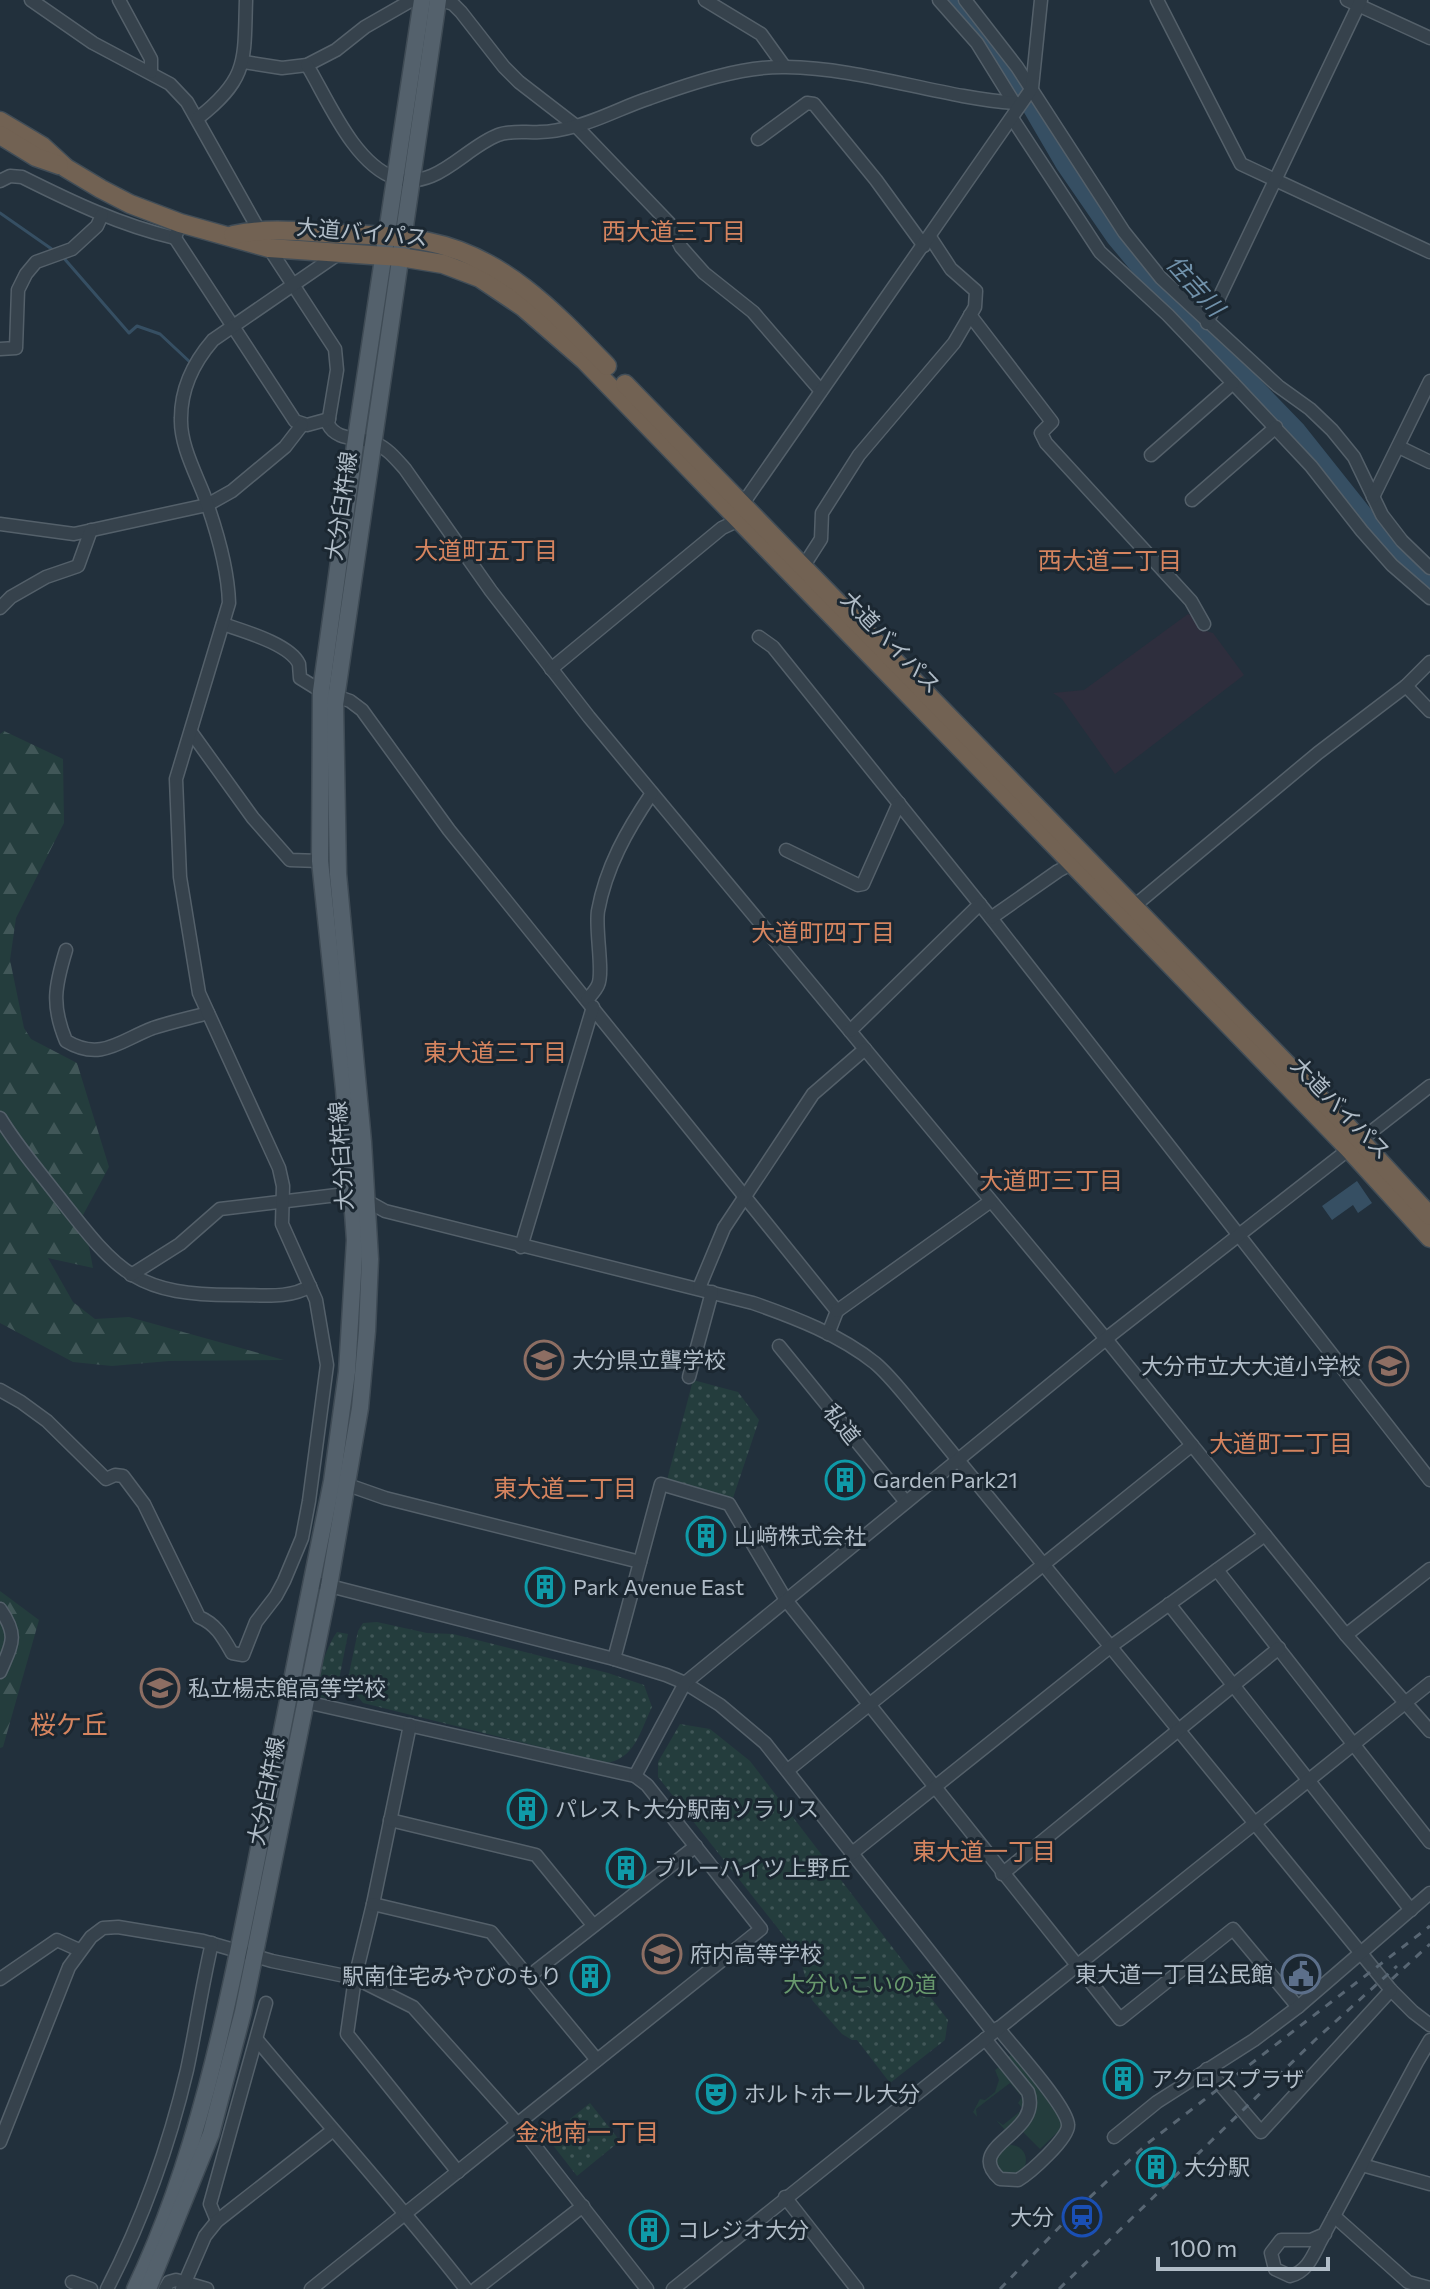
<svg xmlns="http://www.w3.org/2000/svg" width="1430" height="2289" viewBox="0 0 1430 2289" font-family="Commissioner,'Noto Sans JP',sans-serif">
<defs>
<pattern id="forest-firs" width="22" height="20" patternUnits="userSpaceOnUse" patternTransform="scale(2)"><rect width="22" height="20" fill="#243d3d"/><path d="M5 1l3.5 6h-7zM16 11l3.5 6h-7z" fill="#415758"/></pattern>
<pattern id="park-dots" width="8" height="8" patternUnits="userSpaceOnUse" patternTransform="scale(2)"><rect width="8" height="8" fill="#243d3d"/><path d="M2 2h.1M6 6h.1" fill="none" stroke="#415758" stroke-width="1.8" stroke-linecap="round"/></pattern>
</defs>
<rect width="100%" height="100%" fill="#22303c"/>
<!-- medical -->
<path fill="#2e2e3d" d="M1188 614 1193 616 1203 630 1213 633 1244 675 1115 774 1062 699 1053 693 1084 690Z"/>
<!-- green -->
<g fill="#243d3d">
<path d="M1012 2054 1060 2115 1062 2128 1040 2149 1023 2132C1050 2101 1029 2082 1008 2057Z"/>
<path d="M999 2067C1023 2089 1035 2107 1005 2130L996 2120 1003 2125 1023 2109 1018 2103 1022 2097 1010 2083 976 2109 977 2117 973 2112 980 2099 985 2100 995 2092 999 2080 995 2070Z"/>
<circle cx="1011" cy="2160" r="15"/>
</g>
<!-- forest -->
<g fill="url(#forest-firs)">
<path d="M4 731 63 759 64 823 16 918 10 960 24 1028 31 1039 77 1063 109 1167 83 1215 93 1268 48 1258 73 1302 95 1319 129 1317 284 1360 169 1361 112 1366 73 1362 0 1323V734Z"/>
<path d="M0 1591 39 1620 3 1747 0 1748Z"/>
</g>
<!-- park -->
<g fill="url(#park-dots)">
<path d="M693 1380 738 1392 759 1420 733 1498 667 1480Z"/>
<path d="M377 1622 427 1633 453 1634 608 1673 644 1685 652 1707C640 1731 635 1760 605 1763L363 1703 347 1683 358 1631 363 1623Z"/>
<path d="M337 1632 348 1634 335 1700 332 1701 321 1697C313 1683 327 1645 337 1632Z"/>
<path d="M680 1724 710 1729 750 1761 948 2020 945 2040 890 2083 857 2040H852L842 2034 812 2000 799 1955 658 1777V1762Z"/>
<path d="M590 2103 620 2141 577 2176 552 2144 574 2126 570 2119Z"/>
</g>
<!-- water -->
<path fill="#364f63" d="M1357 1181 1372 1203 1358 1213 1353 1205 1332 1220 1322 1206Z"/>
<g fill="none" stroke-linecap="round" stroke-linejoin="round">
<!-- stream -->
<g stroke="#364f63" stroke-width="3">
<path d="M0 213 56 252"/>
<path d="M62 256 129 333 137 326 160 334 191 363"/>
</g>
<!-- river -->
<path stroke="#364f63" stroke-width="20" d="M949 0 983 35 1016 79 1065 163 1116 237 1161 291 1296 431 1378 534 1430 585"/>
<defs>
<g id="minor">
<path d="M31 0 93 43 170 84 187 102 269 248 335 349 337 370 328 424C337 442 359 436 375 443 387 448 396 459 405 469L491 591 589 717 1106 1339 1346 1635"/>
<path d="M119 0 151 59V72"/>
<path d="M441 0 453 4 461 12 504 67 519 82 576 126 669 223 681 247 704 273 753 312 821 391"/>
<path d="M705 0 761 34 784 66"/>
<path d="M939 0 977 43 1016 106"/>
<path d="M965 0 1017 67 1124 232 1161 278 1278 386 1310 409 1332 430 1354 457 1382 515 1402 541 1430 568"/>
<path d="M1157 0 1241 164 1430 252"/>
<path d="M1347 0 1430 38"/>
<path d="M244 62 282 68 307 65 336 50 365 27 412 0"/>
<path d="M307 65C328 100 354 164 395 178 436 191 464 148 498 135 511 130 527 133 540 132 552 132 565 129 576 126 602 119 625 106 650 98 692 83 742 66 786 67 863 68 938 97 1015 103"/>
<path d="M198 118C249 78 244 60 246 0"/>
<path d="M1012 118 1100 252 1168 315 1233 383 1311 466 1362 531 1392 565 1430 598"/>
<path d="M758 139 807 103 814 104 876 180 924 246"/>
<path d="M0 181 10 176 22 177C72 202 120 225 175 238"/>
<path d="M180 223 175 238 295 421 307 425 329 419"/>
<path d="M970 315 1052 422 1041 433 1046 443 1191 601 1204 624"/>
<path d="M1207 323 1361 0"/>
<path d="M0 349 16 348 18 290 26 274 36 262 72 249 97 226 102 215"/>
<path d="M1399 447 1430 462"/>
<path d="M1151 455 1233 383"/>
<path d="M1373 497 1430 381"/>
<path d="M1192 500 1276 427"/>
<path d="M0 524 74 534 207 505 232 491 285 447 302 425"/>
<path d="M803 567 821 539 822 513 859 455 954 343 975 307 976 291 951 269 930 237"/>
<path d="M0 608 11 597 46 577 78 566 91 530"/>
<path d="M223 624C243 631 290 644 299 664 299 665 300 677 300 678L321 691 350 701 362 710 449 830 837 1311 828 1334"/>
<path d="M759 637 773 647 991 918 1430 1480"/>
<path d="M551 669 722 528 739 520 742 505 1032 88 1041 0"/>
<path d="M1406 686 1430 711"/>
<path d="M191 732 253 818 290 860 320 861"/>
<path d="M786 850 858 885 863 884 899 803"/>
<path d="M1133 907 1318 753 1406 686 1430 662"/>
<path d="M991 918 1058 871 1073 863"/>
<path d="M66 950C55 986 51 1005 66 1041 101 1062 121 1040 153 1028 171 1022 190 1018 208 1013"/>
<path d="M587 1000C591 995 596 990 598 985 604 973 595 929 598 911 606 867 627 830 652 793"/>
<path d="M850 1031 980 904"/>
<path d="M0 1118C17 1146 38 1170 58 1196 119 1274 136 1296 239 1295 263 1295 290 1299 310 1286"/>
<path d="M521 1247 593 1007"/>
<path d="M131 1275 180 1244 220 1209 337 1195 352 1196 367 1201 385 1211 753 1303C796 1318 840 1335 875 1363 888 1374 899 1388 909 1400L1391 1990 1413 2012 1430 2025"/>
<path d="M699 1288 724 1228 813 1094 865 1049"/>
<path d="M837 1311 991 1201"/>
<path d="M779 1346 906 1502"/>
<path d="M689 1377 712 1292"/>
<path d="M0 1390 21 1402 47 1421 106 1479 115 1475 123 1476 144 1504 199 1617C216 1624 223 1637 232 1653L243 1655 256 1622 276 1596 284 1581 302 1538 309 1501 327 1365 316 1300 282 1224 283 1186 279 1168 199 993 180 877 176 779 229 603C228 568 216 528 204 495 195 472 180 444 181 418 181 388 194 362 213 340L338 254"/>
<path d="M348 1485 385 1498 640 1562"/>
<path d="M1430 1569 1346 1635 1430 1731"/>
<path d="M1217 1570 1430 1842"/>
<path d="M322 1584 614 1659 666 1675 685 1683 720 1705 765 1743 993 2032"/>
<path d="M1169 1604 1411 1910"/>
<path d="M0 1609C19 1636 12 1644 0 1672"/>
<path d="M614 1659 661 1484 729 1504 786 1600 1120 2019 1233 1929 1298 2007"/>
<path d="M306 1702 635 1776 647 1785 761 1929 311 2289"/>
<path d="M410 1725 373 1904 355 1978 347 2034 458 2172"/>
<path d="M788 1770 1192 1445"/>
<path d="M635 1776 685 1683 1112 1334 1430 1086"/>
<path d="M390 1820 536 1855 593 1925"/>
<path d="M851 1854 1110 1647 1265 1535"/>
<path d="M1002 1874 1279 1648"/>
<path d="M373 1904 491 1932 597 2060"/>
<path d="M528 1977 696 1846"/>
<path d="M0 1979 57 1940 79 1950"/>
<path d="M985 2039 1028 2092C1043 2135 962 2145 1000 2179L1018 2180C1030 2173 1069 2138 1068 2125 1068 2107 1011 2045 998 2028"/>
<path d="M258 2041C327 2124 400 2204 466 2289"/>
<path d="M1207 2069 1261 2132 1391 1990"/>
<path d="M1114 2137 1157 2102 1254 2040 1298 2007 1430 1893"/>
<path d="M0 2142 69 1967 91 1937 103 1928 118 1927 203 1941 272 1961 355 1978 413 2007 517 2123 647 2289"/>
<path d="M1362 2165 1430 2184"/>
<path d="M785 2197 857 2289"/>
<path d="M1334 2216 1408 2282 1430 2288"/>
<path d="M217 2221 210 2204 266 2003"/>
<path d="M1325 2234 1311 2240H1281L1271 2253 1275 2269 1290 2276C1307 2272 1313 2256 1320 2242L1417 2062 1430 2040"/>
<path d="M72 2282 91 2289"/>
<path d="M107 2289C143 2219 169 2146 187 2070 196 2028 202 1985 212 1943"/>
<path d="M165 2289 169 2282 176 2280 207 2289"/>
<path d="M182 2289 205 2236 217 2221 332 2131"/>
<path d="M476 2289 583 2206"/>
<path d="M673 2289 1430 1683"/>
</g>
<g id="major">
<path d="M135 2289C199 2155 227 2008 256 1863 281 1736 306 1608 332 1481L347 1372 355 1240 344 1089 320 861 321 691 356 438 422 0"/>
<path d="M148 2289 211 2134 243 2012 329 1586 360 1408 367 1331 370 1259 363 1142 338 874 335 705 438 0"/>
</g>
<g id="highway">
<path d="M0 121 42 146 66 168 101 189 130 204 180 223 269 248 400 257 443 264 480 278 523 307 584 360 1349 1149 1430 1238"/>
<path d="M0 135 36 157 59 165"/>
<path d="M233 235C269 227 306 232 343 234 371 235 401 236 429 242 504 257 556 313 607 366"/>
<path d="M625 384 1348 1127 1430 1216"/>
</g>
</defs>
<!-- minor casing -->
<use href="#minor" stroke="#54606a" stroke-width="15"/>
<!-- major casing -->
<use href="#major" stroke="#3f4b55" stroke-width="19"/>
<!-- highway casing -->
<use href="#highway" stroke="#414d57" stroke-width="21"/>
<!-- minor -->
<use href="#minor" stroke="#36424c" stroke-width="12"/>
<!-- major -->
<use href="#major" stroke="#54616c" stroke-width="16"/>
<!-- highway -->
<use href="#highway" stroke="#726253" stroke-width="18"/>
<!-- rail -->
<g stroke="#586673" stroke-width="3" stroke-dasharray="8 8" stroke-linecap="butt">
<path d="M1392 1979 1430 1944"/>
<path d="M1000 2289 1074 2212 1148 2143 1430 1926"/>
<path d="M1059 2289 1315 2040 1397 1966"/>
</g>
</g>
<!-- icons -->
<defs>
<symbol id="school-ring" viewBox="-11 -11 22 22"><circle r="9.5" fill="#1b2731" stroke="#8d6e63" stroke-width="1.5"/><path d="M0-5L7-2L0 1L-7-2ZM-4 1L0 2.5L4 1V4Q0 6-4 4Z" fill="#8d6e63"/></symbol>
<symbol id="building-ring" viewBox="-11 -11 22 22"><circle r="9.5" fill="#1b2731" stroke="#0f9aa8" stroke-width="1.5"/><path d="M-4-6H4V6H1V3H-1V6H-4ZM-2.5-4.3h1.7v1.8h-1.7ZM.8-4.3h1.7v1.8H.8ZM-2.5-1h1.7V.8h-1.7ZM.8-1h1.7V.8H.8Z" fill="#0f9aa8"/></symbol>
<symbol id="civic-ring" viewBox="-11 -11 22 22"><circle r="9.5" fill="#1b2731" stroke="#5c6f8a" stroke-width="1.5"/><path d="M-.6-6.5H3V-4.5H.6V-3L4-1V1h2V6H-6V1h2V-1L-.6-3ZM-1.2 2.5V6h2.4V2.5Z" fill="#5c6f8a"/></symbol>
<symbol id="theatre-ring" viewBox="-11 -11 22 22"><circle r="9.5" fill="#1b2731" stroke="#0f9aa8" stroke-width="1.5"/><path d="M-5-5.5Q0-4 5-5.5V0Q5 5 0 6Q-5 5-5 0ZM-3.3-2.5H-1v1.5H-3.3ZM1-2.5H3.3v1.5H1ZM-2.8 1Q0 5.5 2.8 1Z" fill="#0f9aa8"/></symbol>
<symbol id="station-ring" viewBox="-11 -11 22 22"><circle r="9.5" fill="#1b2731" stroke="#1a4fb4" stroke-width="1.5"/><path d="M-3-6H3Q5-6 5-4V2Q5 4 3 4L4.5 6H3L1.5 4h-3L-3 6H-4.5L-3 4Q-5 4-5 2V-4Q-5-6-3-6ZM-3.5-4v3h7v-3ZM-3.5 1v1.5H-2V1ZM2 1v1.5H3.5V1Z" fill="#1a4fb4"/></symbol>
</defs>
<g fill-rule="evenodd">
<use href="#school-ring" x="522" y="1338" width="44" height="44"/>
<use href="#school-ring" x="1367" y="1344" width="44" height="44"/>
<use href="#building-ring" x="823" y="1458" width="44" height="44"/>
<use href="#building-ring" x="684" y="1514" width="44" height="44"/>
<use href="#building-ring" x="523" y="1565" width="44" height="44"/>
<use href="#school-ring" x="138" y="1666" width="44" height="44"/>
<use href="#building-ring" x="505" y="1787" width="44" height="44"/>
<use href="#building-ring" x="604" y="1846" width="44" height="44"/>
<use href="#school-ring" x="640" y="1932" width="44" height="44"/>
<use href="#civic-ring" x="1279" y="1952" width="44" height="44"/>
<use href="#building-ring" x="568" y="1954" width="44" height="44"/>
<use href="#building-ring" x="1101" y="2057" width="44" height="44"/>
<use href="#theatre-ring" x="694" y="2072" width="44" height="44"/>
<use href="#building-ring" x="1134" y="2145" width="44" height="44"/>
<use href="#station-ring" x="1060" y="2195" width="44" height="44"/>
<use href="#building-ring" x="627" y="2208" width="44" height="44"/>
</g>
<g text-anchor="middle" stroke-width="6" stroke-linejoin="round" paint-order="stroke">
<!-- street labels -->
<g font-size="22" fill="#b1bdc8" stroke="#1b2731">
<text transform="translate(362 232) rotate(5)" y="8">大道バイパス</text>
<text transform="translate(341 506) rotate(-82)" y="8">大分臼杵線</text>
<text transform="translate(891 642) rotate(46)" y="8">大道バイパス</text>
<text transform="translate(1341 1108) rotate(46)" y="8">大道バイパス</text>
<text transform="translate(341 1156) rotate(-94)" y="8">大分臼杵線</text>
<text transform="translate(842 1424) rotate(51)" y="8">私道</text>
<text transform="translate(266 1791) rotate(-79)" y="8">大分臼杵線</text>
</g>
<!-- poi labels -->
<g font-size="22" fill="#b1bdc8" stroke="#1b2731" text-anchor="start">
<text x="572" y="1368">大分県立聾学校</text>
<text x="1361" y="1374" text-anchor="end">大分市立大大道小学校</text>
<text x="873" y="1488">Garden Park21</text>
<text x="734" y="1544">山﨑株式会社</text>
<text x="573" y="1595">Park Avenue East</text>
<text x="188" y="1696">私立楊志館高等学校</text>
<text x="555" y="1817">パレスト大分駅南ソラリス</text>
<text x="654" y="1876">ブルーハイツ上野丘</text>
<text x="690" y="1962">府内高等学校</text>
<text x="1273" y="1982" text-anchor="end">東大道一丁目公民館</text>
<text x="562" y="1984" text-anchor="end">駅南住宅みやびのもり</text>
<text x="1151" y="2087">アクロスプラザ</text>
<text x="744" y="2102">ホルトホール大分</text>
<text x="1184" y="2175">大分駅</text>
<text x="1054" y="2225" text-anchor="end">大分</text>
<text x="677" y="2238">コレジオ大分</text>
</g>
<!-- park labels -->
<g font-size="22" fill="#68996d" stroke="#1b2731">
<text x="860" y="1992">大分いこいの道</text>
</g>
<!-- neighbourhood labels -->
<g font-size="24" fill="#d5845f" stroke="#1b2731">
<text x="674" y="240">西大道三丁目</text>
<text x="486" y="559">大道町五丁目</text>
<text x="1110" y="569">西大道二丁目</text>
<text x="823" y="941">大道町四丁目</text>
<text x="495" y="1061">東大道三丁目</text>
<text x="1051" y="1189">大道町三丁目</text>
<text x="1281" y="1452">大道町二丁目</text>
<text x="565" y="1497">東大道二丁目</text>
<text x="984" y="1860">東大道一丁目</text>
<text x="587" y="2141">金池南一丁目</text>
</g>
<!-- water labels -->
<g font-size="24" font-style="italic" fill="#7192ab" stroke="#1b2731">
<text transform="translate(1195 286) rotate(48)" y="8">住吉川</text>
</g>
<!-- quarter labels -->
<g font-size="26" fill="#d5845f" stroke="#1b2731">
<text x="69" y="1734">桜ケ丘</text>
</g>
</g>
<!-- scale -->
<path d="M1158 2257v12h170v-12" fill="none" stroke="#b1bdc8" stroke-width="4"/>
<text x="1170" y="2257" font-size="24" fill="#b1bdc8" stroke="#1b2731" stroke-width="6" paint-order="stroke">100 m</text>
</svg>
